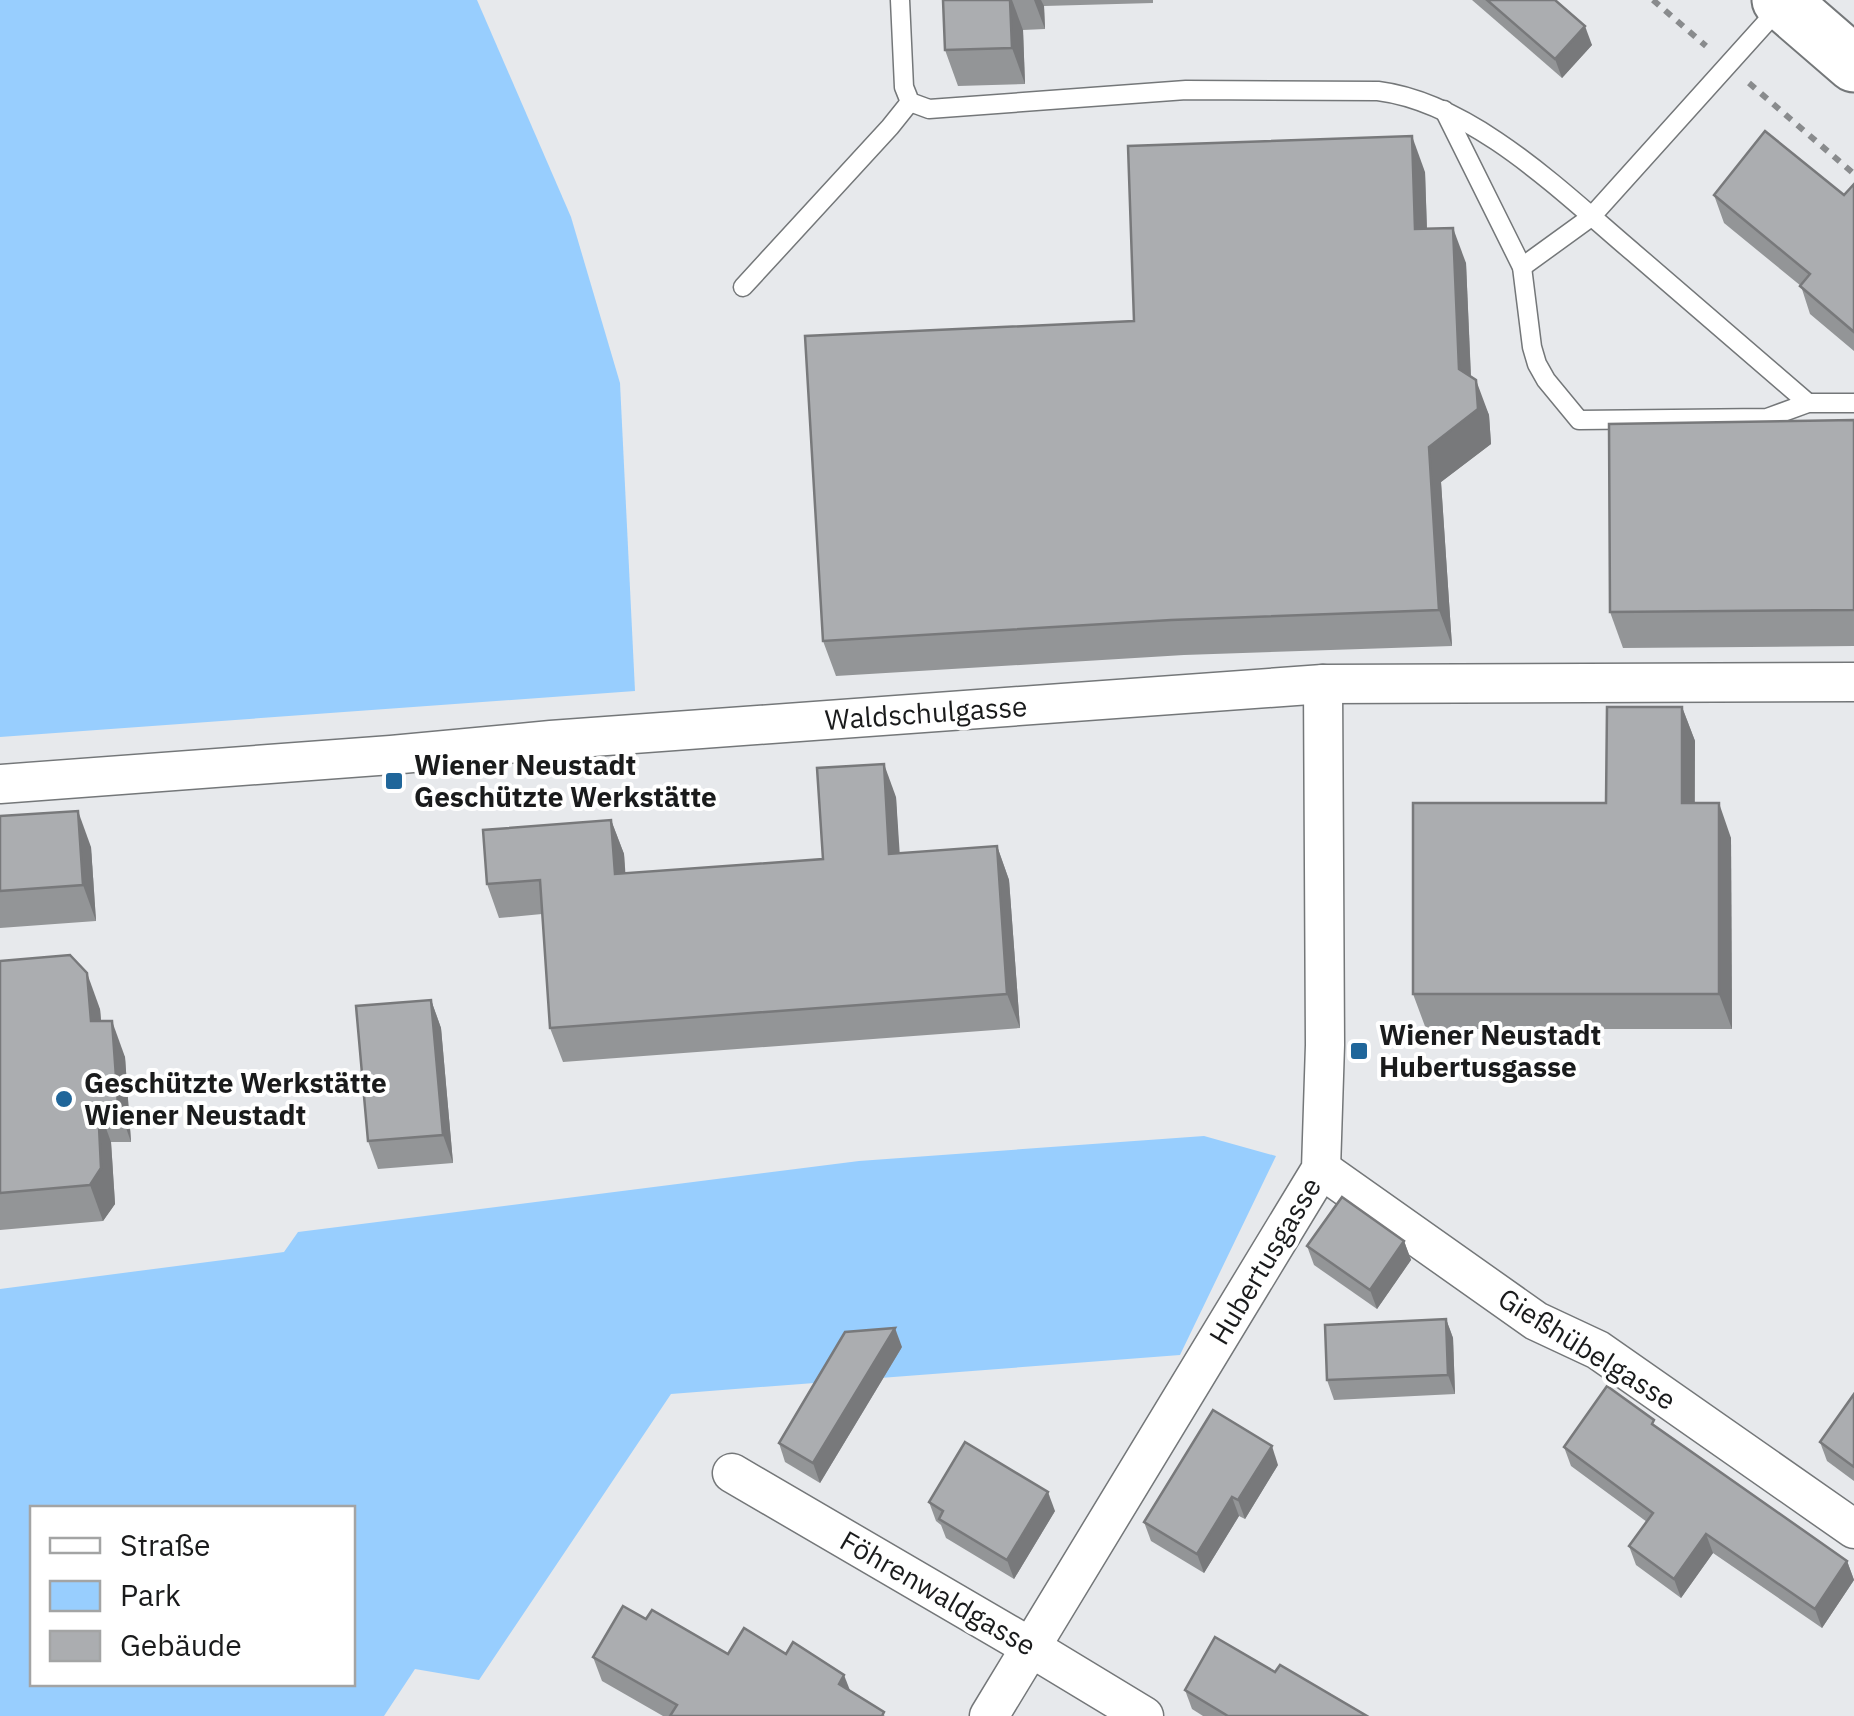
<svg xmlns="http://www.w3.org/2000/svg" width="1854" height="1716" viewBox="0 0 1854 1716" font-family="'IBM Plex Sans',sans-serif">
<rect width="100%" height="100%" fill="#e7e9ec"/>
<!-- green -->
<g fill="#98cefe" fill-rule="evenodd">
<path d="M0 0H477L571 217 620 383 635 691 0 737Z"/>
<path d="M1204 1136 1276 1156 1180 1355 671 1394 479 1680 415 1669 384 1716H0V1289L284 1252 298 1232 859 1161ZM32 1508H352V1684H32Z"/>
</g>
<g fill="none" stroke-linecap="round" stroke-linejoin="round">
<defs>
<g id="service">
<path d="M900 0 904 87 910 102 929 109 1186 90 1378 91C1473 103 1563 193 1634 253 1692 303 1750 353 1808 403"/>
<path d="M1444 110 1522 267 1532 347 1537 364 1546 380 1579 420 1767 418 1808 403H1854"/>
<path d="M1522 267 1591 217 1781 6"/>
<path d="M743 287 890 127 910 102"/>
</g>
<g id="minor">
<path d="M0 784 391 755 551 740 1323 684 1854 682"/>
<path d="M1321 1169 1536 1321 1598 1350 1854 1529"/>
<path d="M732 1473 1030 1647 1144 1716"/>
<path d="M989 1716 1321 1169 1325 1045 1323 684"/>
</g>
<path id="primary" d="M1780 0 1854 64"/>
</defs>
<!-- service casing -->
<use href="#service" stroke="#747779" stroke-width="21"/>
<!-- minor casing -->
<use href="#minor" stroke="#747779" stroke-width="41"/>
<!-- primary casing -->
<use href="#primary" stroke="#747779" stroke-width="59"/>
<!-- path -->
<g stroke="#898b8d" stroke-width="6" stroke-dasharray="8 8" stroke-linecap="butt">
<path d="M1653 0 1706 46"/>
<path d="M1749 83 1854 174"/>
</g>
<!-- service -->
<use href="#service" stroke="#fff" stroke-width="18"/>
<!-- minor -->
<use href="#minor" stroke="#fff" stroke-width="38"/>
<!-- primary -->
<use href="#primary" stroke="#fff" stroke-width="55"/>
</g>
<!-- wall -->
<g fill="#939597">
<path d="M943 0H1153V3L1044 6 1045 29 1023 30 1025 84 958 86 945 50Z"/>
<path d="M1472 0H1555L1592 45 1562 78Z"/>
<path d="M1425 172 1427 228 1466 263 1471 376 1489 415 1491 444 1441 482 1452 646 1184 655 836 676 823 641 1134 321Z"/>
<path d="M1854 184V351L1810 314 1801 286 1724 223 1714 195H1844Z"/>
<path d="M1854 420V646L1623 648 1610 612Z"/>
<path d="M1682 707 1695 741V803L1731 838 1732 1029H1426L1413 994 1606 803Z"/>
<path d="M896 797 899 853 997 846 1009 880 1020 1028 563 1062 550 1028 542 914 499 918 487 884 611 820 624 854 625 873 823 859Z"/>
<path d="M0 816 91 847 96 921 0 928Z"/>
<path d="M0 961 100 1009 101 1021 125 1057 131 1142H111L115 1204 103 1221 0 1230Z"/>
<path d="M431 1000 441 1028 453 1163 378 1169 368 1141Z"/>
<path d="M1404 1241 1411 1260 1377 1309 1314 1265 1307 1246Z"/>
<path d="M1446 1319 1453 1338 1455 1394 1334 1400 1327 1380Z"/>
<path d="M902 1347 820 1483 785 1462 779 1443Z"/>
<path d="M1854 1394V1481L1827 1461 1820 1442Z"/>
<path d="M1657 1427 1847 1561 1854 1580 1822 1628 1713 1553 1681 1598 1636 1565 1629 1546 1647 1522 1571 1466 1564 1447Z"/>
<path d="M1278 1465 1245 1519 1239 1516 1204 1573 1151 1541 1144 1522Z"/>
<path d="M929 1502 1055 1511 1014 1579 946 1538 941 1525 936 1521Z"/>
<path d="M646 1619 728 1654H786L850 1691 885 1716H663L602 1681 593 1657Z"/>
<path d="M1275 1672 1367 1716H1203L1192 1709 1185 1690Z"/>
</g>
<!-- shaded-wall -->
<g fill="#78797b">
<path d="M1010 0H1012L1023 30 1025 84 1012 48Z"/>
<path d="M1034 0H1041L1044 6 1045 29Z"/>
<path d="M1585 26 1592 45 1562 78 1555 59Z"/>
<path d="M1412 136 1425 172 1428 264 1415 229Z"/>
<path d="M1453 228 1466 263 1472 404 1459 369Z"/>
<path d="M1476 380 1489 415 1491 444 1441 482 1452 646 1439 610 1429 447Z"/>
<path d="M1682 707 1695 741 1694 838 1682 803Z"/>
<path d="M884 764 896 797 902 888 889 854Z"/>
<path d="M1719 803 1731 838 1732 1029 1719 994Z"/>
<path d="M78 811 91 847 96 921 83 885Z"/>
<path d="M611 820 624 854 628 908 615 874Z"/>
<path d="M997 846 1009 880 1020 1028 1007 994Z"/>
<path d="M87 973 100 1009 104 1057 91 1021Z"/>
<path d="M431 1000 441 1028 453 1163 443 1135Z"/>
<path d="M112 1021 125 1057 131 1142 118 1105Z"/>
<path d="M98 1106 111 1142 115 1204 103 1221 90 1185Z"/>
<path d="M1404 1241 1411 1260 1377 1309 1370 1290Z"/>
<path d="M1446 1319 1453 1338 1455 1394 1448 1375Z"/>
<path d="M895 1328 902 1347 820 1483 813 1463Z"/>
<path d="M1272 1446 1278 1465 1245 1519 1238 1500Z"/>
<path d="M1048 1492 1055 1511 1014 1579 1007 1560Z"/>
<path d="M1232 1497 1239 1516 1204 1573 1197 1554Z"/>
<path d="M1706 1534 1713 1553 1681 1598 1674 1579Z"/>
<path d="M1847 1561 1854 1580 1822 1628 1815 1609Z"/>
<path d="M844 1675 853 1698 839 1684Z"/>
</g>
<!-- building -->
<g fill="#abadb0" stroke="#78797b" stroke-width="2.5">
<path d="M943 0H1010L1012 48 945 50Z"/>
<path d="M1487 0H1555L1585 26 1555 59Z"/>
<path d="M1765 131 1844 195 1854 184V332L1800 286 1810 274 1714 195Z"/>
<path d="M1412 136 1415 229 1453 228 1459 369 1476 380 1478 409 1429 447 1439 610 1171 620 823 641 805 336 1134 321 1128 146Z"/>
<path d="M1854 420V610L1610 612 1609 424Z"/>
<path d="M1607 707H1682V803H1719V994H1413V803H1606Z"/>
<path d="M884 764 889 854 997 846 1007 994 550 1028 540 880 487 884 483 830 611 820 615 874 823 859 817 768Z"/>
<path d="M78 811 83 885 0 891V816Z"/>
<path d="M70 955 87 973 91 1021H112L118 1105 98 1106 101 1168 90 1185 0 1193V961Z"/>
<path d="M431 1000 443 1135 368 1141 356 1006Z"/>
<path d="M1342 1197 1404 1241 1370 1290 1307 1246Z"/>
<path d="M1446 1319 1448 1375 1327 1380 1325 1325Z"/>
<path d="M895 1328 813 1463 779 1443 845 1332Z"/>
<path d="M1607 1386 1654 1420 1652 1424 1847 1561 1815 1609 1706 1534 1674 1579 1629 1546 1653 1513 1564 1447Z"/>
<path d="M1854 1394V1467L1820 1442Z"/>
<path d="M1213 1410 1272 1446 1238 1500 1232 1497 1197 1554 1144 1522Z"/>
<path d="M965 1442 1048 1492 1007 1560 939 1519 943 1511 929 1502Z"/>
<path d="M623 1606 646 1619 652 1610 728 1654 744 1628 786 1654 793 1642 844 1675 839 1684 884 1712 882 1716H670L677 1705 593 1657Z"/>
<path d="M1215 1637 1275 1672 1280 1665 1367 1716H1228L1185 1690Z"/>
</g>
<!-- markers -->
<g fill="#20669a" stroke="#fff" stroke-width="4">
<rect x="384" y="771" width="20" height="20" rx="5"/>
<rect x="1349" y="1041" width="20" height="20" rx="5"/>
<circle cx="64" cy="1099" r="10"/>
</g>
<g text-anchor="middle" stroke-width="8" stroke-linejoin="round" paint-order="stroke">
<!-- street labels -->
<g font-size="28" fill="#1a1b1c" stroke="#fff">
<text transform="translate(926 713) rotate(-4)" y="10">Waldschulgasse</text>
<text transform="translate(1265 1261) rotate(-59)" y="10">Hubertusgasse</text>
<text transform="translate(1587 1349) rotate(32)" y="10">Gießhübelgasse</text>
<text transform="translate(938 1593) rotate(30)" y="10">Föhrenwaldgasse</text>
</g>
<!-- poi labels -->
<g font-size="28" font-weight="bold" fill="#1a1b1c" stroke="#fff" text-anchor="start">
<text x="414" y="775">Wiener Neustadt<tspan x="414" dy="32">Geschützte Werkstätte</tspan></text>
<text x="1379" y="1045">Wiener Neustadt<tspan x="1379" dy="32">Hubertusgasse</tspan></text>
<text x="84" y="1093">Geschützte Werkstätte<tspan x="84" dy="32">Wiener Neustadt</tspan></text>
</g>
</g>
<!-- legend -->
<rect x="30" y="1506" width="325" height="180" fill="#ffffff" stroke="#a3a4a4" stroke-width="2.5"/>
<rect x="50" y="1538" width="50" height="15" fill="#ffffff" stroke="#a3a4a4" stroke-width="2.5"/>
<text x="120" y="1556" font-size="30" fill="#1a1b1c">Straße</text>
<rect x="50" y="1581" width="50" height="30" fill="#98cefe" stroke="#a3a4a4" stroke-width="2.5"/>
<text x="120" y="1606" font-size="30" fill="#1a1b1c">Park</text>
<rect x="50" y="1631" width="50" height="30" fill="#abadb0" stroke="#a3a4a4" stroke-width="2.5"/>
<text x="120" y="1656" font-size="30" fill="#1a1b1c">Gebäude</text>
</svg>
